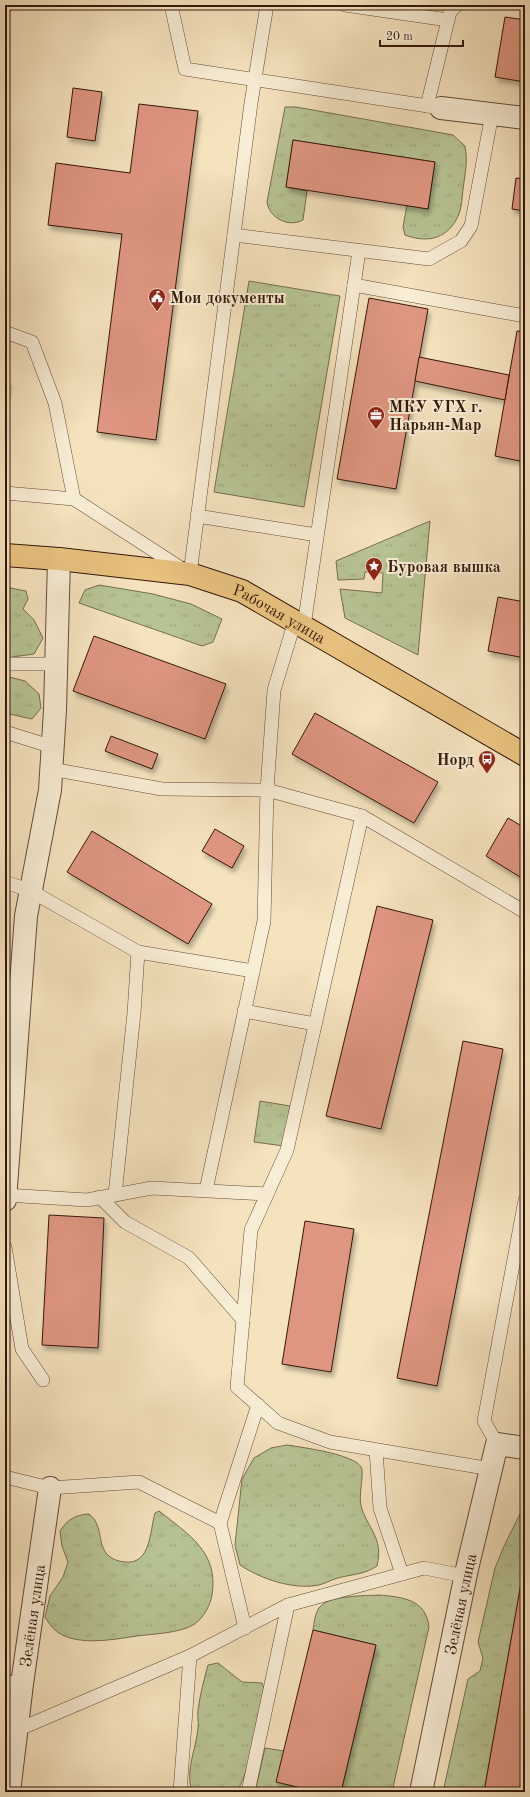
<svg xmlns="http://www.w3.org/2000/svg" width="530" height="1797" viewBox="0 0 530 1797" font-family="'Old Standard TT',serif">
<defs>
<pattern id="grass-tufts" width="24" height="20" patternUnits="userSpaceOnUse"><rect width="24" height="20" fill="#b8c494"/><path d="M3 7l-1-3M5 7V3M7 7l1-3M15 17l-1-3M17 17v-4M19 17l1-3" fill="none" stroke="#9fa87e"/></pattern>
<filter id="shadow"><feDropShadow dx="2.5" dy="4.5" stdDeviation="2" flood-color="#0004"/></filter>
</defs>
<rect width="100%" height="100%" fill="#f5e3be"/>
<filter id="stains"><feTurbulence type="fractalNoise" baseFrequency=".005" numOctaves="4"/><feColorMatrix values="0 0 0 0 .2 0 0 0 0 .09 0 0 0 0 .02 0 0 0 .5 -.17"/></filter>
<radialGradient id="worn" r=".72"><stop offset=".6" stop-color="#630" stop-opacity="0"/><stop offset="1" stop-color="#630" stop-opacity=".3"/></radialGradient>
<!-- grass -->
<g fill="url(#grass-tufts)" stroke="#766e4f">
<path d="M285 107H296L453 135 465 146C468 161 465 174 463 189 462 197 462 206 459 214 449 238 429 244 405 235L403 227 407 205 428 209 435 162 293 140 286 187 307 191 303 220C289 228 269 218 267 202Z"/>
<path d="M249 281 340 296 304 507 214 492Z"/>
<path d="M430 521 418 655 345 618 340 589 382 593 383 573 365 572 364 579 338 580 336 561Z"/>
<path d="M99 585 153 594 191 604 222 619 213 642 202 646 79 603 85 590Z"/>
<path d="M5 587 26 591 28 599 23 609 34 620 43 638 34 654 5 658Z"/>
<path d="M5 676 25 681 39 694 41 708 32 719 5 713Z"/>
<path d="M260 1101 290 1106 284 1146 254 1142Z"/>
<path d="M287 1445C300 1447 362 1455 362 1470 363 1484 357 1498 363 1512 372 1533 383 1541 377 1566 365 1574 355 1574 342 1577 334 1578 327 1583 319 1585 293 1590 261 1579 240 1565L235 1545 242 1479 254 1458 271 1448Z"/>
<path d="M525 1509V1561L484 1792H443L468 1679 480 1671 483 1658 478 1642 495 1568 505 1544 521 1512Z"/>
<path d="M159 1511C188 1534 219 1552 212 1595 210 1606 203 1619 193 1625 180 1633 152 1634 137 1636 116 1639 91 1644 70 1638 57 1634 52 1628 45 1617L50 1596 63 1577 68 1562 62 1546 60 1531C68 1519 75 1515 89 1514 103 1525 97 1540 106 1553 111 1559 117 1561 125 1562 151 1565 150 1530 155 1513Z"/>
<path d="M379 1595C402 1597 426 1599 429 1627L392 1792H341L376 1645 313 1630C314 1623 315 1614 319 1608 328 1595 364 1596 379 1595Z"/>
<path d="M218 1663 242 1682 262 1683 264 1689C259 1711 249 1778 236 1792H192C185 1770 196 1750 198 1728 199 1722 197 1716 198 1710 200 1695 204 1680 208 1665Z"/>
<path d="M265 1748 284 1751 318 1792H255Z"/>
</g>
<!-- building -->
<g fill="#df9681" stroke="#34170a" filter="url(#shadow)">
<path d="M505 17 525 20V82L495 77Z"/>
<path d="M73 88 102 92 95 141 67 137Z"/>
<path d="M139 104 198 111 156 440 97 432 122 234 48 225 56 163 130 173Z"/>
<path d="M293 140 435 162 428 209 286 187Z"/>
<path d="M516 178 525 179V211L512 209Z"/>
<path d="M525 214V231H523Z"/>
<path d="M369 298 428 309 396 489 337 479Z"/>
<path d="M517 331 525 332V462L495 456Z"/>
<path d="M419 357 509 375 505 400 415 381Z"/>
<path d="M5 380 9 381 5 396Z"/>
<path d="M498 597 525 602V658L488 651Z"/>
<path d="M94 636 226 684 205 739 73 691Z"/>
<path d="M315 713 438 782 414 823 292 754Z"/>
<path d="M111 736 158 754 152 769 105 751Z"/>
<path d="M508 818 525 828V880L486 856Z"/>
<path d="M215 829 244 846 232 868 202 851Z"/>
<path d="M92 831 212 904 188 944 67 872Z"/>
<path d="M377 906 433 920 381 1129 326 1116Z"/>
<path d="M463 1041 503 1049 437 1386 397 1378Z"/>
<path d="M49 1215 104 1218 98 1348 42 1345Z"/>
<path d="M305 1221 354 1229 331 1372 282 1364Z"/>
<path d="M525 1383V1401L522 1400Z"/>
<path d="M525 1561V1792H484Z"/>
<path d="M313 1630 376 1645 341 1792H318L276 1782Z"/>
</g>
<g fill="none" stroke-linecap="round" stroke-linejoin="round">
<defs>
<g id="lane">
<path d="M171 5 185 69 441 108"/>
<path d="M345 5 448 20"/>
<path d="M427 106 450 12 457 5"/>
<path d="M234 235 429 259 461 241 471 226 492 114"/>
<path d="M354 285 525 316"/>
<path d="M5 332 32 342 55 403 74 499"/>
<path d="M5 493 74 499 190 574 251 103 267 5"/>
<path d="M197 516 317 535"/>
<path d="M295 621 274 690 267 790 362 816 287 1150 251 1230 237 1387 278 1423 330 1442 491 1469"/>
<path d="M304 626 359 251"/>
<path d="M5 664H56"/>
<path d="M5 732 53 747"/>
<path d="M51 769 162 789 267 790 264 921 206 1190"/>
<path d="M362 816 525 912"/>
<path d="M5 882 31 891 138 952 134 1013 115 1195"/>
<path d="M138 952 253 971"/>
<path d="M244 1011 315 1024"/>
<path d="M5 1195 87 1200 152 1188 267 1194"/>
<path d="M100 1197 125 1222 189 1258 243 1320"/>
<path d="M5 1247 22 1349 43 1380"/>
<path d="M497 1444 484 1421 525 1200"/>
<path d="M376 1450 380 1508 402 1574"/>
<path d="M5 1477 50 1488 139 1482 220 1523"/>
<path d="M245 1628 220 1523 258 1405"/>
<path d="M5 1682 22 1684"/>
<path d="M17 1730 190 1656"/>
<path d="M180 1792 190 1656 288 1605"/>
<path d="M248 1792 288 1605 424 1568 465 1576"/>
</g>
<g id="street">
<path d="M441 108 525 118"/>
<path d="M5 1200 26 916 50 790 55 710 59 559"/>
<path id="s1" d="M9 1792 22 1684 50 1488"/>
<path id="s2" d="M421 1792 467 1569 497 1444 525 1448"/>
</g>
<g id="primary">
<path id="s3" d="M5 555 59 559 190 574 242 591 525 755"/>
</g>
</defs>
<!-- lane casing -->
<use href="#lane" stroke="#644a37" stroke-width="14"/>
<!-- street casing -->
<use href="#street" stroke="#644a37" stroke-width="24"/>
<!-- primary casing -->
<use href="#primary" stroke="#34170a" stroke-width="24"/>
<!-- lane -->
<use href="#lane" stroke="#f8edd5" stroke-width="13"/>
<!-- street -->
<use href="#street" stroke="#f8edd5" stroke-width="22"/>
<!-- primary -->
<use href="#primary" stroke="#eac27f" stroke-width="22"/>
</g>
<!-- icons -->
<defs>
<symbol id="civic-pin" viewBox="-11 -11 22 30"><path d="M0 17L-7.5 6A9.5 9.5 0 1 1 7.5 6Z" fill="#8f2418" stroke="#f8edd5"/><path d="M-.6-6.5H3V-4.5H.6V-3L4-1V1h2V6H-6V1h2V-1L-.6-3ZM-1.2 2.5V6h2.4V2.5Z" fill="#fff"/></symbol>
<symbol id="office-pin" viewBox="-11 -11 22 30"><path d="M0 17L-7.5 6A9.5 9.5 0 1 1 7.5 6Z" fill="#8f2418" stroke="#f8edd5"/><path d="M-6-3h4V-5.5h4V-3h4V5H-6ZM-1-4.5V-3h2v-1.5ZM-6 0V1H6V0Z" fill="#fff"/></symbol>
<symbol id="sight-pin" viewBox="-11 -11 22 30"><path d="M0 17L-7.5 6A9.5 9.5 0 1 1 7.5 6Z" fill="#8f2418" stroke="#f8edd5"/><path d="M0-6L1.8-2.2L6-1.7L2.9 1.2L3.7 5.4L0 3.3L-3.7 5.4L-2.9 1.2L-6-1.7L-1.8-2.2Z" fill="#fff"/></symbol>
<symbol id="bus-pin" viewBox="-11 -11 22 30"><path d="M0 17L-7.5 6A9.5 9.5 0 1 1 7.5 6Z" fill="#8f2418" stroke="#f8edd5"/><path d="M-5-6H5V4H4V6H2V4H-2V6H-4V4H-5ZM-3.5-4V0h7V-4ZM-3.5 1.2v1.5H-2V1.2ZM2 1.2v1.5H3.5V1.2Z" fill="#fff"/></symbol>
</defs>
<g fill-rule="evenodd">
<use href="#civic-pin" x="147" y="287" width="20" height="27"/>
<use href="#office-pin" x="366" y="405" width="20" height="27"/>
<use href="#sight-pin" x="364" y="556" width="20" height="27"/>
<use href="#bus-pin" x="477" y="749" width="20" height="27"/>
</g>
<g text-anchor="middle" stroke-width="4" stroke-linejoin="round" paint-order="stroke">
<!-- poi labels -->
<g font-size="16" font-weight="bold" fill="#34170a" stroke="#f8edd5" text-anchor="start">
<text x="170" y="303">Мои документы</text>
<text x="389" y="412">МКУ УГХ г.<tspan x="389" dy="18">Нарьян-Мар</tspan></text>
<text x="387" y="572">Буровая вышка</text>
<text x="474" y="765" text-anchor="end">Норд</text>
</g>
<!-- street labels -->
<g font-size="16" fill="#34170a" stroke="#f8edd5">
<text dy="6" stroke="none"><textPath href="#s3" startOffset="284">Рабочая улица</textPath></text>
<text dy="6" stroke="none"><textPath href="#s2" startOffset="192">Зелёная улица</textPath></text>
<text dy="6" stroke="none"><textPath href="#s1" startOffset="178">Зелёная улица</textPath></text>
</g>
</g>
<!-- margin -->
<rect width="530" height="1797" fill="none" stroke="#f5e3be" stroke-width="20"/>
<rect x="6" y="6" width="518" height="1785" fill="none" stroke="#34170a" stroke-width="2"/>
<rect x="10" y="10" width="510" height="1777" fill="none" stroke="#34170a"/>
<!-- scale -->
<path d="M380 40v6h83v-6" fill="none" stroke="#34170a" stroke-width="2"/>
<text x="386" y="40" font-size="12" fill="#34170a" stroke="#f8edd5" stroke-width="3" paint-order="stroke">20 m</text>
<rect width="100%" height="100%" filter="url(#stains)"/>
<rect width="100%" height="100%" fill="url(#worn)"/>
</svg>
